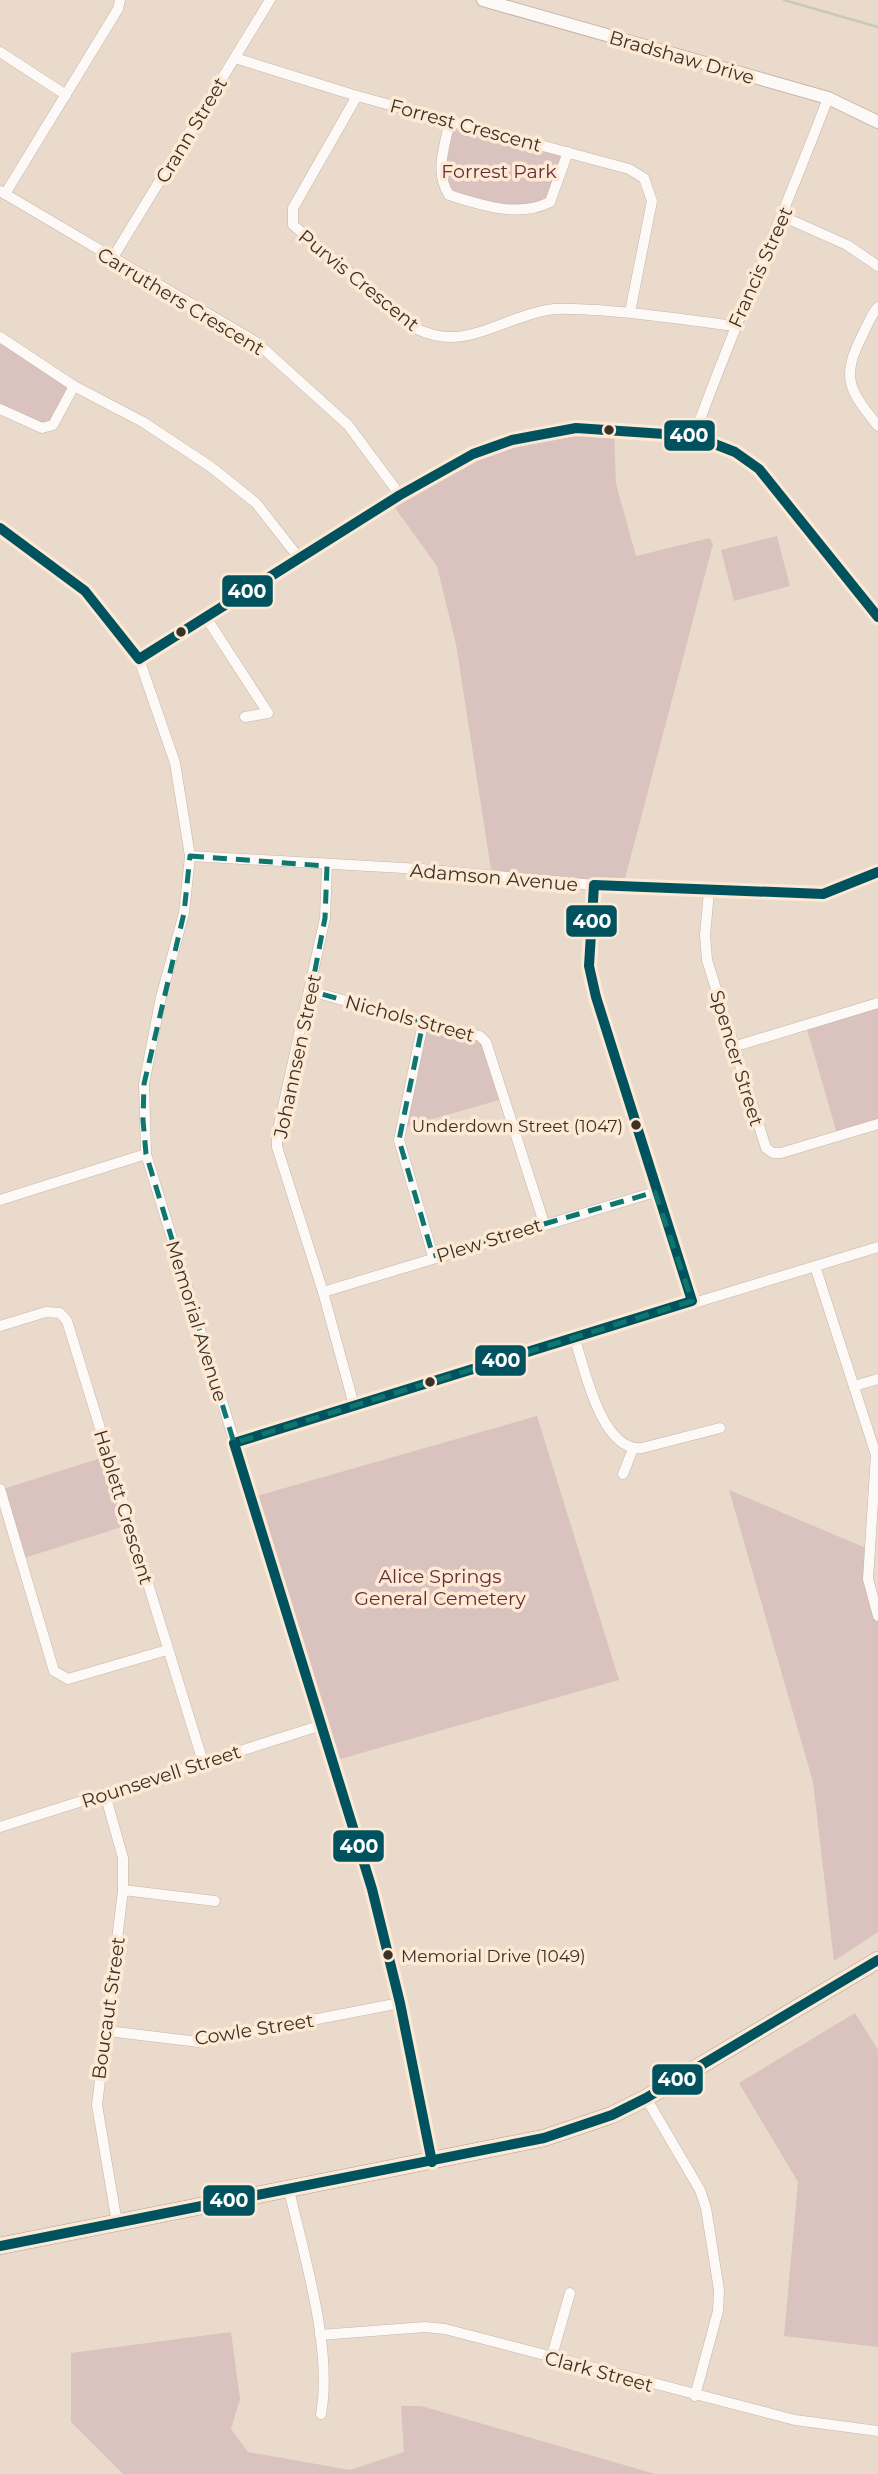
<svg xmlns="http://www.w3.org/2000/svg" width="878" height="2474" viewBox="0 0 878 2474" font-family="Montserrat,sans-serif">
<rect width="100%" height="100%" fill="#e9dacc"/>
<!-- green -->
<g fill="#dac2be">
<path d="M450 120 568 152 550 202 494 208 449 195 441 183Z"/>
<path d="M0 337 74 386 61 413 42 428 0 409Z"/>
<path d="M614 430 616 484 636 556 710 538 713 544 623 886 492 876 456 644 437 566 390 501 444 469 545 432Z"/>
<path d="M777 536 790 586 734 601 721 550Z"/>
<path d="M878 1003V1124L838 1137 806 1026Z"/>
<path d="M423 1023 480 1036 506 1098 398 1129Z"/>
<path d="M537 1416 619 1680 333 1761 253 1497Z"/>
<path d="M107 1456 131 1524 21 1559 0 1490Z"/>
<path d="M729 1490 868 1549 878 1616V1932L834 1961 813 1782Z"/>
<path d="M855 2013 878 2050V2347L784 2336 798 2182 739 2083Z"/>
<path d="M231 2332 240 2399 231 2429 248 2452 350 2470 404 2452 401 2406H421L655 2474H123L71 2422V2353Z"/>
</g>
<g fill="none" stroke-linecap="round" stroke-linejoin="round">
<!-- stream -->
<path stroke="#c7cbaf" stroke-width="2.5" d="M784 0 878 27"/>
<defs>
<g id="minor">
<path d="M0 52 66 95"/>
<path d="M235 58 357 96 629 169 644 178 652 201 630 312"/>
<path d="M357 96 293 208V225L415 328C465 353 498 319 547 310 563 307 580 310 596 310 642 313 688 320 734 326"/>
<path d="M450 120C445 146 434 171 449 195 481 205 518 218 550 202L568 152"/>
<path d="M0 191 256 342 348 425 400 495"/>
<path d="M5 194 118 9 120 0"/>
<path d="M784 217 847 245 878 266"/>
<path d="M112 259 270 0"/>
<path d="M878 307C871 315 867 326 862 336 840 379 850 391 878 426"/>
<path d="M0 337 74 386 143 422 211 467 256 503 299 558"/>
<path d="M0 409 42 428 53 425 74 386"/>
<path d="M694 436C735 322 785 212 828 98"/>
<path d="M0 528 52 564 85 591 139 659 175 763 190 856 184 913 161 997 144 1084 146 1154 372 1889 400 2003 432 2162"/>
<path d="M207 619 268 713 245 717"/>
<path d="M139 659 444 469 512 440 576 428 694 436 735 452 759 469 781 493 878 617"/>
<path d="M190 856 421 869 594 885 709 892 823 894 878 872"/>
<path d="M327 866 325 918 277 1134V1147L323 1292 354 1405"/>
<path d="M594 885 589 966 596 997 692 1301"/>
<path d="M709 892 705 935 707 960 766 1148 773 1153H781L878 1124"/>
<path d="M311 991 423 1023 480 1036 486 1042 544 1223"/>
<path d="M423 1023 399 1140 433 1256"/>
<path d="M733 1047 878 1003"/>
<path d="M0 1200 146 1154"/>
<path d="M815 1266 876 1455 868 1579 878 1616"/>
<path d="M323 1292 655 1192"/>
<path d="M0 1326 46 1312 60 1313 67 1321 203 1762"/>
<path d="M575 1339C584 1368 602 1453 642 1448L720 1428"/>
<path d="M854 1386 878 1379"/>
<path d="M234 1443 878 1247"/>
<path d="M623 1474 633 1449"/>
<path d="M0 1489 54 1671 68 1679 167 1650"/>
<path d="M105 1794 123 1858V1890L97 2105 117 2223"/>
<path d="M0 1827 322 1725"/>
<path d="M123 1890 215 1901"/>
<path d="M107 2031 199 2042 400 2003"/>
<path d="M646 2098 700 2190 706 2208 719 2290 718 2311 695 2396"/>
<path d="M289 2190C304 2255 333 2350 321 2414"/>
<path d="M320 2335 425 2327 445 2329 795 2420 878 2431"/>
<path d="M551 2359 570 2293"/>
</g>
<path id="tertiary" d="M483 0 828 98 878 122"/>
<path id="primary" d="M0 2246 544 2138 612 2115 646 2098 878 1960"/>
</defs>
<!-- minor casing -->
<use href="#minor" stroke="#c3b7ac" stroke-width="11"/>
<!-- tertiary casing -->
<use href="#tertiary" stroke="#c3b7ac" stroke-width="14"/>
<!-- primary casing -->
<use href="#primary" stroke="#c3b7ac" stroke-width="18"/>
<!-- minor -->
<use href="#minor" stroke="#fcf9f7" stroke-width="10"/>
<!-- tertiary -->
<use href="#tertiary" stroke="#fcf9f7" stroke-width="12"/>
<!-- primary -->
<use href="#primary" stroke="#fcf9f7" stroke-width="16"/>
<defs>
<g id="bus-1">
<path d="M0 528 85 591 139 659 400 495 473 454 512 440 576 428 694 436 735 452 759 469 878 617"/>
<path d="M432 2162 400 2003 372 1889 234 1443 692 1301 596 997 589 966 594 885 823 894 878 872"/>
<path d="M0 2246 544 2138 612 2115 646 2098 878 1960"/>
</g>
</defs>
<!-- bus-1 casing -->
<use href="#bus-1" stroke="#fee9d4" stroke-width="16"/>
<!-- bus-1 -->
<use href="#bus-1" stroke="#00535e" stroke-width="10"/>
</g>
<!-- marked area -->
<path fill="none" stroke="#0f766e" stroke-width="5" stroke-dasharray="14 9" stroke-linejoin="round" d="M190 856 327 866 325 918 311 991 423 1023 399 1140 433 1256 655 1192 692 1301 234 1443 146 1154 143 1120 144 1084 184 913Z"/>
<!-- markers -->
<g fill="#3b3127" stroke="#fee9d4" stroke-width="2.5">
<circle cx="609" cy="430" r="6"/>
<circle cx="181" cy="632" r="6"/>
<circle cx="636" cy="1125" r="6"/>
<circle cx="430" cy="1382" r="6"/>
<circle cx="388" cy="1955" r="6"/>
</g>
<g text-anchor="middle" stroke-width="7" stroke-linejoin="round" paint-order="stroke">
<!-- bus labels -->
<g font-size="17" fill="#3b3127" stroke="#fee9d4" text-anchor="end">
<text x="623" y="1132">Underdown Street (1047)</text>
<text x="401" y="1962" text-anchor="start">Memorial Drive (1049)</text>
</g>
<!-- street labels -->
<g font-size="19" fill="#3b3127" stroke="#fee9d4">
<text transform="translate(682 57) rotate(16)" y="7">Bradshaw Drive</text>
<text transform="translate(466 125) rotate(15)" y="7">Forrest Crescent</text>
<text transform="translate(191 130) rotate(-59)" y="7">Crann Street</text>
<text transform="translate(760 267) rotate(-66)" y="7">Francis Street</text>
<text transform="translate(359 280) rotate(39)" y="7">Purvis Crescent</text>
<text transform="translate(181 301) rotate(31)" y="7">Carruthers Crescent</text>
<text transform="translate(494 877) rotate(5)" y="7">Adamson Avenue</text>
<text transform="translate(410 1018) rotate(15)" y="7">Nichols Street</text>
<text transform="translate(297 1056) rotate(-78)" y="7">Johannsen Street</text>
<text transform="translate(737 1058) rotate(73)" y="7">Spencer Street</text>
<text transform="translate(489 1240) rotate(-17)" y="7">Plew Street</text>
<text transform="translate(197 1321) rotate(73)" y="7">Memorial Avenue</text>
<text transform="translate(124 1507) rotate(73)" y="7">Hablett Crescent</text>
<text transform="translate(161 1776) rotate(-18)" y="7">Rounsevell Street</text>
<text transform="translate(108 2008) rotate(-82)" y="7">Boucaut Street</text>
<text transform="translate(254 2029) rotate(-9)" y="7">Cowle Street</text>
<text transform="translate(599 2371) rotate(15)" y="7">Clark Street</text>
</g>
<!-- park labels -->
<g font-size="19" fill="#642e38" stroke="#fee9d4">
<text x="499" y="178">Forrest Park</text>
<text x="440" y="1583">Alice Springs<tspan x="440" dy="22">General Cemetery</tspan></text>
</g>
</g>
<g stroke="#fee9d4" stroke-width="2.5">
<rect x="663" y="419" width="53" height="33" rx="7" fill="#00535e"/>
<rect x="221" y="574" width="53" height="34" rx="7" fill="#00535e"/>
<rect x="565" y="904" width="53" height="34" rx="7" fill="#00535e"/>
<rect x="474" y="1344" width="53" height="33" rx="7" fill="#00535e"/>
<rect x="332" y="1829" width="53" height="34" rx="7" fill="#00535e"/>
<rect x="651" y="2063" width="53" height="33" rx="7" fill="#00535e"/>
<rect x="202" y="2184" width="54" height="33" rx="7" fill="#00535e"/>
</g>
<g font-size="19" text-anchor="middle" font-weight="bold" fill="#fff">
<text x="689" y="442">400</text>
<text x="247" y="598">400</text>
<text x="592" y="928">400</text>
<text x="501" y="1367">400</text>
<text x="359" y="1853">400</text>
<text x="677" y="2086">400</text>
<text x="229" y="2207">400</text>
</g>
</svg>
